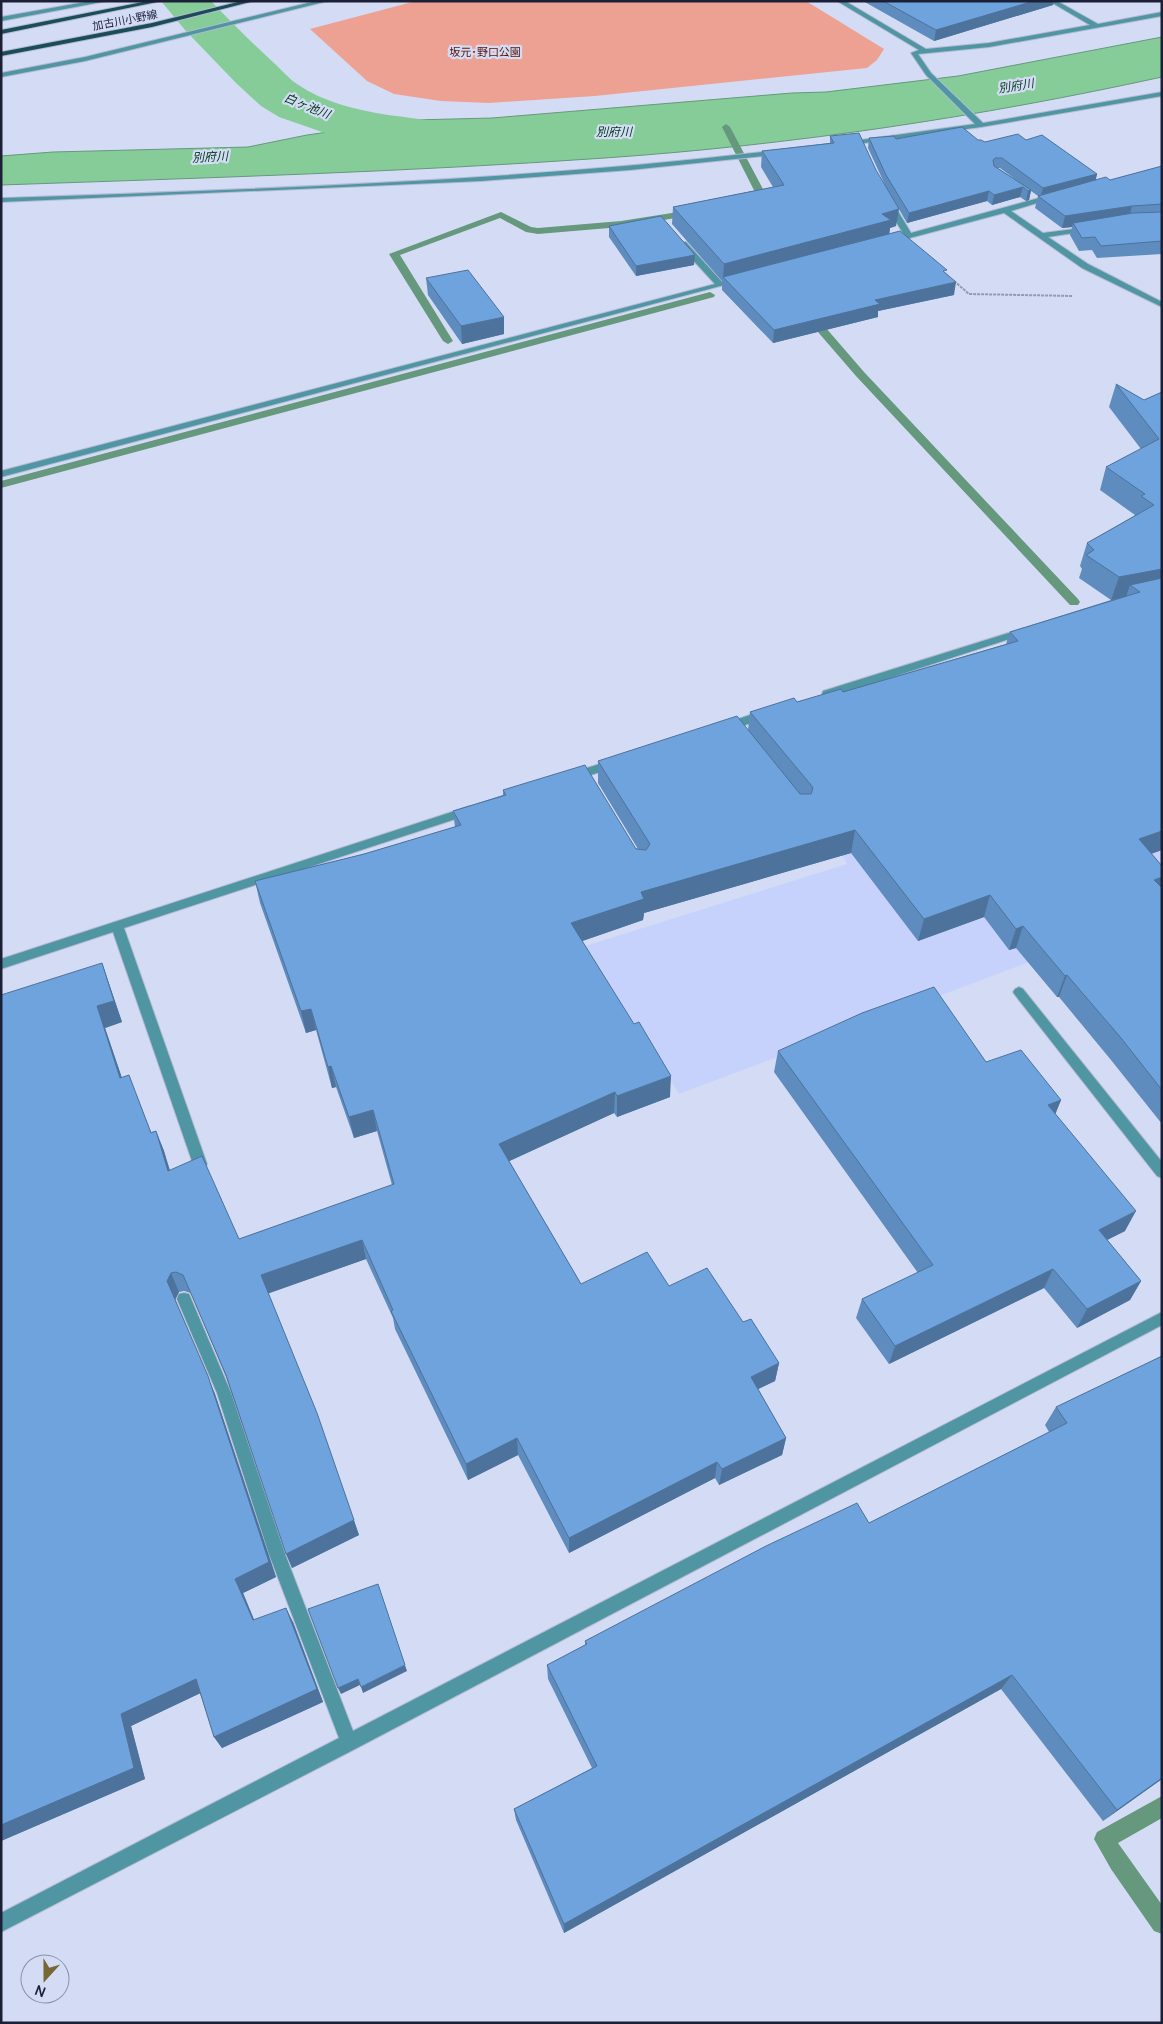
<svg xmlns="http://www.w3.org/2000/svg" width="1163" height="2024" viewBox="0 0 1163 2024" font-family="Manrope,'Noto Sans JP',sans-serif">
<rect width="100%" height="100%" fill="#d4dcf5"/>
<!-- built -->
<path fill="#c6d2fb" d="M1068 750 1162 852V912L679 1094 585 946 847 864 826 828Z"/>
<!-- green -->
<path fill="#eda192" d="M416 1H806L884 49 877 60 867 68 595 96 489 103 441 101 394 94 367 81 310 29Z"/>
<!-- water -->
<path fill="#85cc99" stroke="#65987c" d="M1162 37V77C979 117 792 145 605 158 404 172 203 178 1 185V156L53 152 248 147 307 135 412 120 492 118 792 93 826 92 958 76Z"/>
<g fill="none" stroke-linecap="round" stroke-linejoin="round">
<!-- stream -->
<g fill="#65987c" fill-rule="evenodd">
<path d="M726 124 730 127 772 206 770 208H764L762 206 722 127Z"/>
<path d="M691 210 694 211V215L621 227 538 234 526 232 500 218 400 255 453 341 448 344 443 341 389 254 501 212 531 227 538 228 621 221Z"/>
<path d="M710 292 715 295 714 297 1 488V481Z"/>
<path d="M809 312 813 313 864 372 1078 599 1080 602 1078 605H1070L856 376 805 317 804 315Z"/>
<path d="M1162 1796V1818L1118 1843 1162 1905V1934L1154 1931 1111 1869 1094 1839 1097 1832Z"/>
</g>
<!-- river -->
<path fill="#85cc99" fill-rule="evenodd" d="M161 1H211C232 23 252 43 274 63 282 70 288 78 297 84 351 121 424 114 485 130L493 141 485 152 466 157 395 147 325 133 279 117 261 106 236 83 185 30Z"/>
<defs>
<g id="street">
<path d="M91 1H107L1 21V17Z"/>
<path d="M316 1H328L85 61 1 77V73L85 57Z"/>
<path d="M837 1H845L926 49 989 43 1090 25 1049 1H1057L1098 24 1162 12V16L989 47 918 54 931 73 983 123 1162 92V96L981 127 843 146 842 144 846 142 975 124 926 75 911 53 919 50Z"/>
<path d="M779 150H782V154L630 170 481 181 1 202V198C261 189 521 181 779 150Z"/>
<path d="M1050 195 1057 197 1011 211 1043 233 1090 227 1091 229 1087 231 1048 237 1088 264 1162 302V307L1082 268 1004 213 891 243 887 241 904 235 885 203 886 201H892L911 233Z"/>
<path d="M680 242H686L722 282 739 278 743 280 1 477V471L715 284 680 246Z"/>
<path d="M1024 628 1029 631 1028 633 831 697 827 698 822 694 823 691Z"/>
<path d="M765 710 770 714 769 717 727 731 722 727 723 724Z"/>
<path d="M615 759 619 760 621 763 619 766 572 781 566 777 568 774Z"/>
<path d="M470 806 476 810 474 813 124 928 207 1164 205 1168 200 1170 195 1168 193 1164 113 932 1 969V959Z"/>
<path d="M1019 987 1023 989 1162 1162V1178L1157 1176 1015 995 1013 992 1015 989Z"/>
<path d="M184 1293 189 1294 231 1393 285 1554 353 1731 1162 1312V1325L355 1749 1 1932V1913L339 1738 269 1554 217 1393 177 1299 179 1294Z"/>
</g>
<g id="primary">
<path d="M148 1H162L1 34V30Z"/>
<path d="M242 1H254L152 27 1 56V52L152 23Z"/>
</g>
</defs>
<!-- street casing -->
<use href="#street" stroke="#b3bad3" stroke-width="2"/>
<!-- primary casing -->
<use href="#primary" stroke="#b3bad3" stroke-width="2"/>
<!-- path -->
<path stroke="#939ab2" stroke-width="2" stroke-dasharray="3 1" stroke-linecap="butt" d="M954 281 969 294 1073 296"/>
<!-- street -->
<use href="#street" fill="#4f95a2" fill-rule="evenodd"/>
<!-- primary -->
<use href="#primary" fill="#1a4d56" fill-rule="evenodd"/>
</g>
<!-- wall -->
<g fill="#5f8cbe" fill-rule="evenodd">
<path d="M863 1H1054L1053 5 934 41Z"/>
<path d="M830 136 896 226 890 228 889 234 947 274 954 295 878 311V317L773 343 722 290V281L672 224 673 207 773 187 761 167 762 151 830 143Z"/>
<path d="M869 138 978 140 985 142 1026 140 1097 174 1095 180H1110L1162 166V254L1097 258 1092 250 1079 251 1070 235 1072 227 1062 228 1035 208 1038 196 1031 191 1029 200 1026 201 1020 197 992 205 987 201 907 223 885 185 868 148ZM998 168H1000L1019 182Z"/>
<path d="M609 226 694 265 636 276 609 237Z"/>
<path d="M426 278 504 334 462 344 428 295Z"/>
<path d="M1116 384 1144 400 1162 392V850L1151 854 1162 866V1124L1111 1060 1059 997H1057L1016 948 1009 950 984 917 918 941 851 853 644 913 643 920 582 941 670 1097 617 1117 614 1113 509 1161 581 1284 669 1286 743 1322 779 1363 775 1381 758 1389 786 1438 782 1455 719 1485 715 1478 569 1553 518 1455 468 1480 395 1329 393 1318 366 1259 268 1293 359 1535 292 1568 226 1377 191 1293 184 1291 179 1292 175 1300 215 1394 276 1577 243 1593 254 1620 293 1622 323 1702 222 1748 214 1737 200 1693 131 1726 145 1779 1 1841 102 963 122 1022 105 1028 122 1078 137 1096 151 1132 156 1131 164 1151 169 1170 239 1239 392 1185 377 1131 354 1138 336 1087 332 1088 316 1030 306 1033 260 903 255 881 364 854 455 827 453 811 503 795V790L638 849 598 783V761L748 730 750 712 843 692 1006 644 1010 632 1111 600 1079 578 1082 569 1080 566 1087 543 1134 516 1135 515 1100 490 1106 467 1141 449 1109 407Z"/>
<path d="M778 1051 986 1062 1061 1100 1055 1114 1125 1231 1107 1240 1141 1281 1130 1300 1077 1328 1044 1288 889 1364 856 1318 862 1299 918 1273 774 1072Z"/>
<path d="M1162 1356V1779L1103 1821 1001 1689 564 1933 516 1820 514 1809 592 1768 548 1679 547 1665 585 1645V1641L869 1523 1049 1432 1045 1425 1056 1407Z"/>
</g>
<!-- shaded-wall -->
<g fill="#4d729b">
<path d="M1034 1H1054L1053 5 934 41 936 30Z"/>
<path d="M1097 174 1095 184 1040 198 1043 188Z"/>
<path d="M1023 187 1020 197 992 205 994 195Z"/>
<path d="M1031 190 1029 200 1026 201 1028 191Z"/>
<path d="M989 191 987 201 907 223 909 213Z"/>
<path d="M1132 206 1129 218 1073 223 1072 227 1062 228 1065 216Z"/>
<path d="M899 209 896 226 890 228 889 237 723 278 724 264 882 214Z"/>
<path d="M695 255 694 265 636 276V266Z"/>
<path d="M956 282 954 295 878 311V317L773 343 774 330 875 300Z"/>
<path d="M504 317V334L462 344 461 326Z"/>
<path d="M1162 569V590L1130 585 1126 597 1111 600 1119 577Z"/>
<path d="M855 830 851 853 644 913 643 920 571 945V923L641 892Z"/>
<path d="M1162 831V850L1130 861 1139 839Z"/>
<path d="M1162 877V892L1154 880Z"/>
<path d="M990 895 984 917 918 941 924 919Z"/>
<path d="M1023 926 1016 948 1009 950 1016 929Z"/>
<path d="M102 963 122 1022 105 1028 129 1099 120 1078 97 1006Z"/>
<path d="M1067 975 1059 997H1057L1065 976Z"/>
<path d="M311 1009 316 1030 306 1033 301 1011Z"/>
<path d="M331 1066 336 1087 332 1088 328 1067Z"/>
<path d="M671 1076 670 1097 617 1117V1096Z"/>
<path d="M615 1092 614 1113 501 1165 499 1144Z"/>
<path d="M1061 1100 1053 1120 1048 1105Z"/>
<path d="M373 1110 377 1131 354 1138 349 1117Z"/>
<path d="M156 1131 164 1151 176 1190 168 1171Z"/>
<path d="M1136 1211 1125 1231 1089 1249 1099 1230Z"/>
<path d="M362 1240 366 1259 267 1294 261 1275Z"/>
<path d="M1053 1269 1044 1288 889 1364 895 1346Z"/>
<path d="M171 1273 179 1292 175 1300 215 1394 276 1577 243 1593 260 1634 253 1620 235 1579 167 1281Z"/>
<path d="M1141 1281 1130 1300 1077 1328 1087 1309Z"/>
<path d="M779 1363 775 1381 748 1394 751 1377Z"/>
<path d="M517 1438 518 1455 468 1480 466 1464Z"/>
<path d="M786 1438 782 1455 719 1485 722 1469Z"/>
<path d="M717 1462 715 1478 569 1553V1538Z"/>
<path d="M354 1520 359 1535 292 1568 286 1554Z"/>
<path d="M286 1608 293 1622 323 1702 222 1748 214 1737Z"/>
<path d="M405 1665 407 1671 363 1693 361 1687Z"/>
<path d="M1012 1675 1001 1689 564 1933V1924Z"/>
<path d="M196 1679 205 1691 131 1726 145 1779 1 1841V1825L121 1714Z"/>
<path d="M358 1679 360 1685 341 1694 338 1688Z"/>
<path d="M1162 1778V1779L1103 1821 1117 1810Z"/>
</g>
<!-- building -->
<g fill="#6ea3dd" stroke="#4d729b">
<path d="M883 1H1034L936 30Z"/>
<path d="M962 127 978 140H981L985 142 1018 134 1026 140 1042 135 1097 174 1043 188 1002 158H995L993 160 994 166 1031 190 1028 191 1023 187 994 195 989 191 909 213 886 175 869 138 894 136 896 139Z"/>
<path d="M859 133 876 170 899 209 882 214 891 220 724 264 673 207 784 185 762 151 834 143 830 136Z"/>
<path d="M1162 166V204L1132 206 1065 216 1038 196 1106 177 1110 180Z"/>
<path d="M1162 212V241L1101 246 1095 237 1082 238 1073 223 1133 213Z"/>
<path d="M661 216 695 255 636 266 609 226Z"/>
<path d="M900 231 947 270 943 271 956 282 875 300 880 304 774 330 723 277Z"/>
<path d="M468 270 504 317 461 326 426 278Z"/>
<path d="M1116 384 1144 400 1162 392V569L1119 577 1086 555 1094 550 1087 543 1154 505 1141 496 1145 494 1106 467 1159 439Z"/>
<path d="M1162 578V831L1139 839 1162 866V877L1154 880 1162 888V1090L1121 1038 1067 975 1065 976 1023 926 1016 929 990 895 924 919 855 830 641 892 644 899 571 923 634 1024 639 1022 671 1076 617 1096 615 1092 499 1144 581 1284 647 1252 669 1286 707 1268 743 1322 751 1319 779 1363 751 1377 786 1438 722 1469 717 1462 569 1538 517 1438 466 1464 391 1311 393 1310 362 1240 261 1275 317 1413 354 1520 286 1554 226 1375 183 1275 176 1272 171 1273 167 1281 208 1376 269 1562 235 1579 253 1620 286 1608 317 1689 214 1737 196 1679 121 1714 134 1768 1 1825V995L102 963 114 1001 97 1006 120 1078 129 1075 151 1133 156 1131 168 1171 202 1156 239 1239 394 1184 373 1110 349 1117 331 1066 328 1067 311 1009 301 1011 255 881 364 854 461 825 453 811 506 795 503 790 585 765 636 849 646 850 650 844 598 761 737 716 800 794H811L813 788 811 785 750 712 794 698 797 702 841 689 843 692 1018 641 1010 632 1140 592 1130 585Z"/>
<path d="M934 987 986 1062 1021 1050 1061 1100 1048 1105 1136 1211 1099 1230 1141 1281 1087 1309 1053 1269 895 1346 862 1299 933 1265 778 1051 862 1013Z"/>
<path d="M1162 1356V1778L1117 1810 1012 1675 564 1924 514 1809 597 1766 547 1665 587 1644 585 1641 766 1546 857 1503 869 1523 1067 1423 1056 1407Z"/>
<path d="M378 1584 405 1665 361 1687 358 1679 338 1688 308 1609Z"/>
</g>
<g text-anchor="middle" stroke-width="4.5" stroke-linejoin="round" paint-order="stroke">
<!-- far-street labels -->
<g font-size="11" fill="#1b2037" stroke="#d4dcf5">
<text transform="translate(125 20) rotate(-11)" y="4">加古川小野線</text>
</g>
<!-- far-park labels -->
<g font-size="11" fill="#591106" stroke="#d4dcf5">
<text x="485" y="56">坂元･野口公園</text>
</g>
<!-- far-water labels -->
<g font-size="12" font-style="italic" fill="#003616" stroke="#d4dcf5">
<text transform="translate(1016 86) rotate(-9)" y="4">別府川</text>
<text transform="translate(307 106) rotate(22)" y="4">白ヶ池川</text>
<text x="614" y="136">別府川</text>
<text transform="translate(210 157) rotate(-3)" y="4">別府川</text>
</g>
</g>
<!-- border -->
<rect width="1163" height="2024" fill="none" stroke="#1b2037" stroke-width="5"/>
<!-- north arrow -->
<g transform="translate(45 1979) rotate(201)"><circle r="24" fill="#d4dcf5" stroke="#8a91a9"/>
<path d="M0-4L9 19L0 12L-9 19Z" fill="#776735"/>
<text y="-8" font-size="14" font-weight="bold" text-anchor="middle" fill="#1b2037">N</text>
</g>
</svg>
